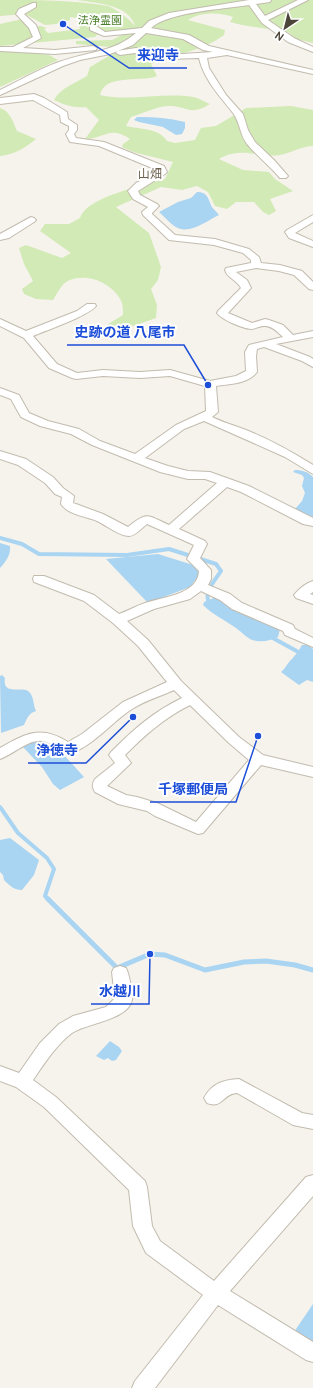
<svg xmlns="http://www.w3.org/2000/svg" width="313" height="1388" viewBox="0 0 313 1388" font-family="Cabin,'Noto Sans JP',sans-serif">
<rect width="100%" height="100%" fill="#f6f3ec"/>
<!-- green -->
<g fill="#d2eab5">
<path d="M0 0C35 0 74 0 108 6 117 9 129 19 135 26 129 4 95 3 77 0H313V43L296 39 288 32 242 25 230 22 233 17C220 12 200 12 188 20L225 30 224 35C201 52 176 53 151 64L157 76C139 83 105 73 100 95 130 102 162 92 193 97 199 98 205 102 210 104 191 116 188 107 171 106 160 105 141 114 131 117L126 126C139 129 159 128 167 141L175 143 195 140 201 128 216 126 246 108 291 106 313 110V146C302 146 291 153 280 155 257 158 242 146 219 159L243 170 269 172 275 179 293 191 270 199 276 211 269 215 263 212 254 202H236L227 209 215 206 208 192 197 186 182 190 161 187 116 207 149 233 161 267 158 280 151 289 157 305 156 318 119 331 105 326 123 315C123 311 123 307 122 303 114 283 85 271 66 282 61 285 57 294 53 300L36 299 24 294 22 289 33 281 24 264 19 248 26 245 62 258 71 253 40 231 45 224H69L80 218C86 197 145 185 165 179L173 162 133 152 122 147 123 144 130 139C109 125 105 139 85 139L99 120 86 107C73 108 65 105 54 100 60 88 76 83 87 76L90 67 119 50 110 47 76 44V41L112 40 128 32 98 34 95 37 0 46V24L23 19 30 26H41L47 28 44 29 48 33 80 29 78 25 84 23 77 18 70 17V20L56 24 45 25 25 14 0 16Z"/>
<path d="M19 50 49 55 58 60 0 87V52Z"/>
<path d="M0 108C10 111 13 122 17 131L36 139C26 147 14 155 0 156Z"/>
</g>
<!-- water -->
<g fill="#a9d4f2">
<path d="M137 117C154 117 169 118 185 122V128L182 134 176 135 163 127 139 122 134 120Z"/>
<path d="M197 192C208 192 208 199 212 207 214 210 217 212 219 215 208 220 191 234 178 228 171 225 165 217 159 212L178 202 191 198Z"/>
<path d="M295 470C303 470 308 472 313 477V517L295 509 302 501 305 493 302 486 304 478 302 475 293 472Z"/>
<path d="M0 543 10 546C11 555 6 561 0 568Z"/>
<path d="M158 554 193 565 198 569 200 574 190 587 148 603 106 559Z"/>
<path d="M216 597 280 629 278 637C272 640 264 642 257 641 249 641 242 632 236 628 225 620 213 615 203 605L204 602Z"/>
<path d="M302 645H308L313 649V682L307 680 299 685 281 672C286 668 287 663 292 659 297 653 298 652 302 645Z"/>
<path d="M2 675 5 678C2 696 22 686 28 691 34 695 33 705 36 711 29 713 27 718 24 725L1 733 0 676Z"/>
<path d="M36 740H44L53 743 84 777 60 790 53 784 42 767 23 747Z"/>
<path d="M10 838 39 860 34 875 22 890C14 890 10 886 4 880L3 875 0 872V840Z"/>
<path d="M110 1041 119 1047 122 1051 116 1060 112 1061 108 1058 104 1060 96 1056Z"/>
<path d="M313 1304V1344L294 1332Z"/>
</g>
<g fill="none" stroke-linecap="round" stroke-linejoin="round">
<!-- stream-far1 -->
<g stroke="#a9d4f2" stroke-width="4">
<path d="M0 538 22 544 39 554 127 555 169 549 216 564 221 571C215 580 202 594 210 604"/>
<path d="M271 637 302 654"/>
<path d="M0 807 18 833 47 858 54 869 45 896 49 900"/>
</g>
<!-- stream -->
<path stroke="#a9d4f2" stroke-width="5" d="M48 899 117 968 150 954 165 955 205 970 244 962 266 961 295 965 313 970"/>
<defs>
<g id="minor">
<path d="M249 0H271L270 2 256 4 265 16 298 0H308L268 20 294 38 313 47V52L288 42 262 23 249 5C224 9 168 12 151 28L189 35 209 46 313 70V74L227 55 207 58 209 68 226 95 243 114 248 130 255 142 274 160 288 176 286 178H280C270 166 257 156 247 144 240 135 240 122 233 113 220 96 204 80 199 58L167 59 145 56 135 53 120 55 116 53 117 51 136 48 147 52 167 55 213 52 203 50 183 39 146 33 133 45 110 54 80 60 63 66 0 95V90C19 81 39 69 59 62 85 52 115 52 136 33L104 36 90 30V26H96L105 32 142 28 149 21 169 13Z"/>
<path d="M33 3H36V7L24 14 36 25 41 38 23 48 55 50 93 46 97 48 96 50 55 54 0 51V47H13L33 37 29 28 16 14 19 9Z"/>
<path d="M34 94 44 98 67 112 68 119 77 125V130L74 134 76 138 104 142 164 166 167 172 165 174 138 191 140 195 157 204 159 206 152 213V214L175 235 215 239 249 249 259 257 261 263 280 265 302 271 313 282V290L309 289 294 275 279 271 256 268 236 272 247 280 251 288 228 313 252 323 265 319 269 320 283 325 293 335 313 331V337L276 344 310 357 313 359V367L302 361 264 347 257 349 256 356 257 372C248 384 229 384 216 386L218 412 212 417C220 421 227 423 235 426 262 435 289 450 313 465V474L285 457 204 421 184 429 145 458 168 466 188 471 210 472 249 486 313 518V526L303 524 241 492 227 487 179 529 205 541 207 544 200 558 211 570V579L208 585 230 594 242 603 293 625 295 629 313 638V647L285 635 283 631 232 609 220 600 201 591 190 599 154 609 127 621 148 640 181 681 239 737 263 755 313 767V777L261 765 203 833 198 834 155 816 147 811 118 804 95 792C92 787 92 784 95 779L115 763 109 755 111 752C134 729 153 712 182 698L174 690C161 696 144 701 132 709 112 722 95 744 72 753 61 757 53 742 42 741 29 739 12 755 0 759V748C26 733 41 725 68 742L82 734 123 702 167 682 138 646 113 623 84 601 34 582 33 579 34 576H44L94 595 119 614C128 611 136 606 145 603 162 597 198 595 199 571L187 559 194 545 147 524C142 528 135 536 129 536 119 536 106 525 97 521 86 516 68 515 61 504L62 497 55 494 45 483 18 465 0 459V451L26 459 53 477 63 488 74 496 73 503 76 504 103 514 128 527C148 511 147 515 169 525L217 483 205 479H188L160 472 92 445 71 434 40 426 21 417 11 399 0 395V388L19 395 29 413 48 421 79 429 100 441 135 454 176 425 206 411 205 386 170 376 140 378 103 376 76 379 72 378 49 368 24 338 0 326V319L26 331 77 311 87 304H95L96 306C88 316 47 330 33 336L57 364 77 373 103 370 140 372 170 370 210 381 236 376 246 371 245 352 249 345 283 337C278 332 271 325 264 326 259 326 255 329 251 329 242 328 222 320 217 313L218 311 241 288C237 280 227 278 225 270L226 268 251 263V260L243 253 214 245 169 240 143 215 142 212 148 207 133 199 128 191 136 183 156 173 157 170 99 146 70 142 66 134 69 130V126L61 122 60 115 33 100 0 104V98ZM190 705 229 743 249 760 196 822 157 803 137 797 126 795 107 786 131 763 125 755C145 735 164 718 190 705Z"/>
<path d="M313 215V222L295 233 313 241V247L289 238 285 232 287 230Z"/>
<path d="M31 217 34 218 36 220 34 222 9 238 0 240V234Z"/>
<path d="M313 581V592L310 594 313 595V604L296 598 294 595C299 589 306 583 313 581Z"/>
<path d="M120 966 126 968C129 974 130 981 131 988 131 992 133 997 132 1000 128 1020 87 1023 72 1033 56 1045 44 1064 33 1080L56 1097 145 1181 147 1187 152 1226 160 1241 214 1281 306 1177 313 1175V1196L230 1291 313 1342V1362L306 1360 218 1305 155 1388H132L135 1381 203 1295 146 1253 133 1226 129 1190 44 1107 16 1087 0 1081V1066L19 1073 40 1043 59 1024 73 1016 106 1007 115 998 112 972 114 968Z"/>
<path d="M239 1079 302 1113 313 1115V1129L293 1125 237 1093C222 1094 223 1109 207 1103L204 1098C212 1083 224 1080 239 1079Z"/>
</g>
</defs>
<!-- minor casing -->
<use href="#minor" stroke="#c2bbae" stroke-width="2"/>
<!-- minor -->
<use href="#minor" fill="#fff" fill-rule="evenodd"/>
</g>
<g text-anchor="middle" stroke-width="4" stroke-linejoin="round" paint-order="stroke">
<!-- far-park labels -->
<g font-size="11" fill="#4a7f2a" stroke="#fff">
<text x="100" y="24">法浄霊園</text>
</g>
<!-- far-neighbourhood labels -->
<g font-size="12" fill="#6e6250" stroke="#fff">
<text x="150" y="178">山畑</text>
</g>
</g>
<!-- callouts -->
<path fill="none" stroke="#1d4ed8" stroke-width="1.5" d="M63 24L129 68H187M208 385L184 345H67M133 717L86 763H28M258 736L236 802H150M150 954L149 1004H91"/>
<g fill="#1d4ed8" stroke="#fff" stroke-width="1.5">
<circle cx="63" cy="24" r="4"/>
<circle cx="208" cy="385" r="4"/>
<circle cx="133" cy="717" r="4"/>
<circle cx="258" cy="736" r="4"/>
<circle cx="150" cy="954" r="4"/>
</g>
<g font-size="14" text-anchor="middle" font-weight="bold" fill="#1d4ed8" stroke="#fff" stroke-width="4" stroke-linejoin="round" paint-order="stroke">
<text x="158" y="60">来迎寺</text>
<text x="125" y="337">史跡の道 八尾市</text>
<text x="57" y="755">浄徳寺</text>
<text x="193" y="794">千塚郵便局</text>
<text x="120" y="996">水越川</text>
</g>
<!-- north arrow -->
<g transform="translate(285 28) rotate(215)" stroke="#ffffff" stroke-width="3" paint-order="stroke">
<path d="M0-3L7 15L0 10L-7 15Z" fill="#4b4439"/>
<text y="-6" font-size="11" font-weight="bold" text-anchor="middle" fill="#4b4439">N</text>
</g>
</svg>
